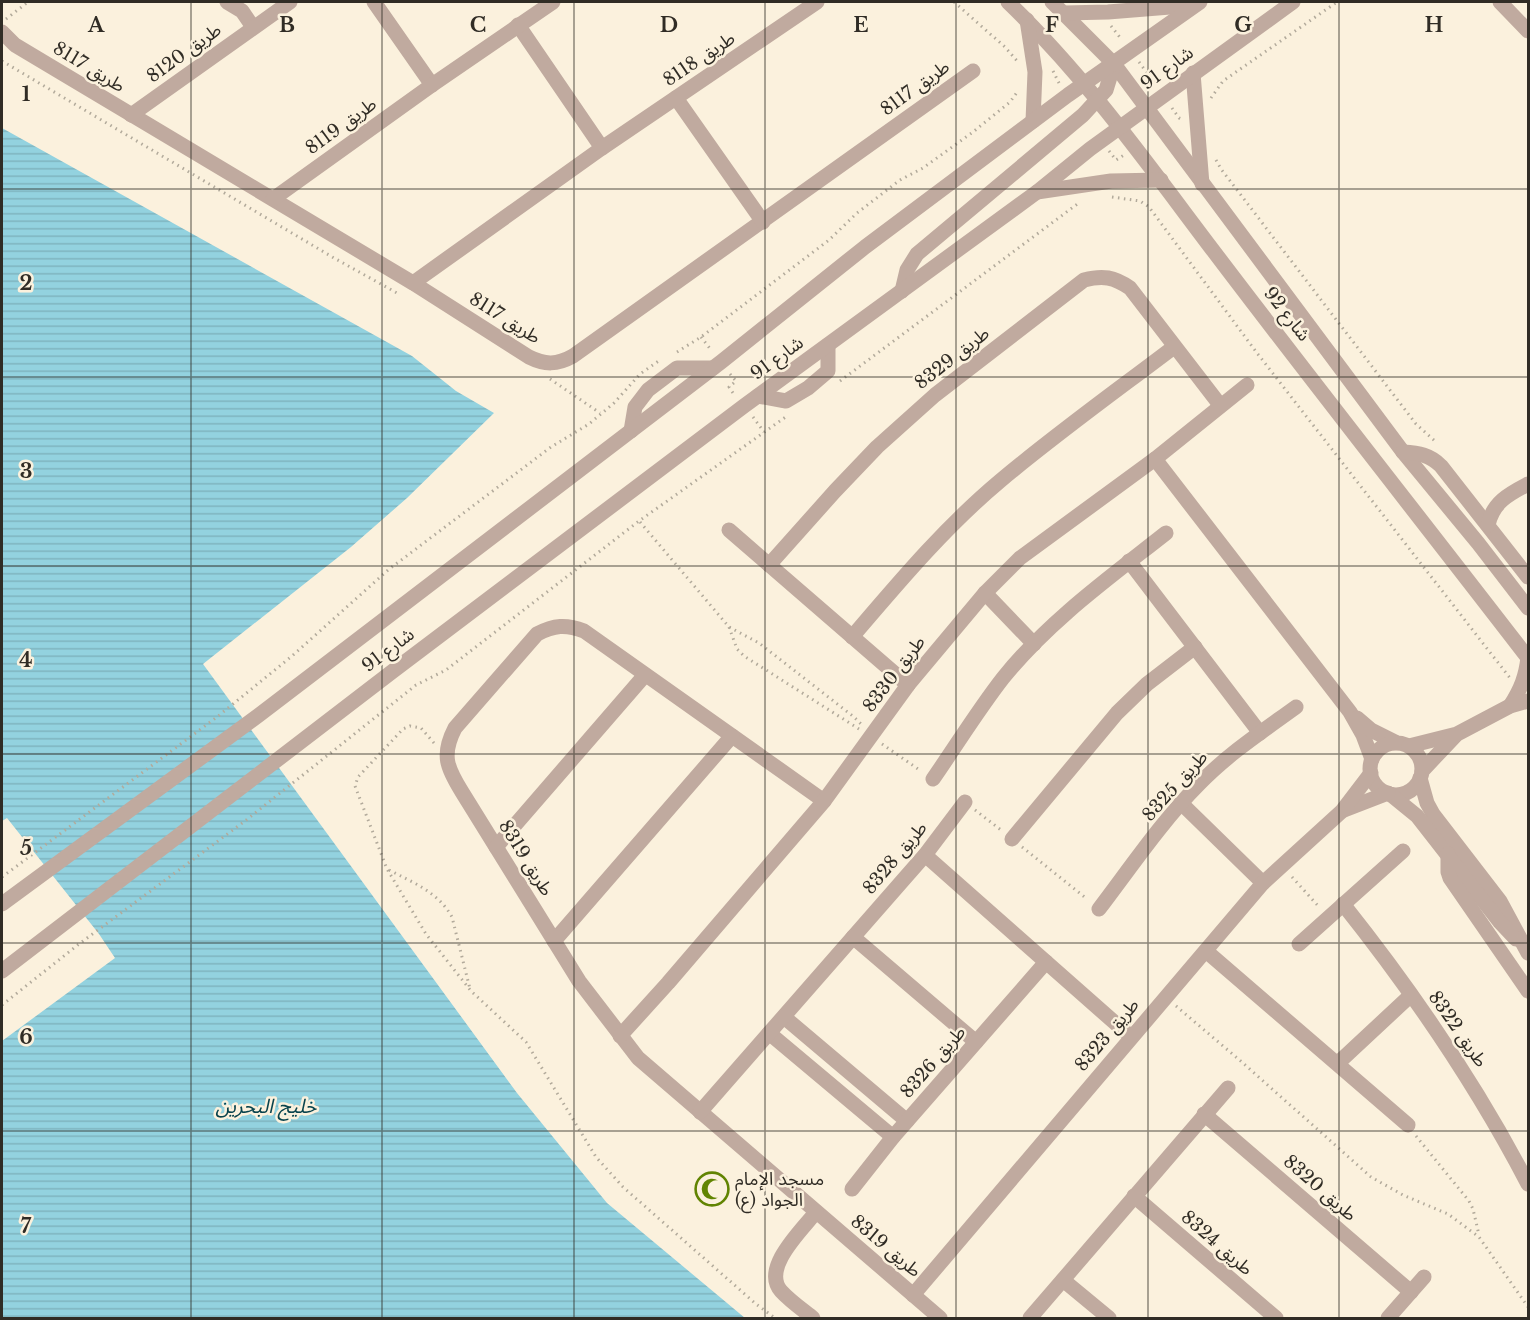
<svg xmlns="http://www.w3.org/2000/svg" width="1530" height="1320" viewBox="0 0 1530 1320" font-family="'Libre Baskerville','Noto Sans Arabic',serif">
<defs>
<pattern id="water-rules" width="6" height="5" patternUnits="userSpaceOnUse" patternTransform="scale(1.5)"><rect width="6" height="5" fill="#93d2df"/><path d="M0 2.5h6" fill="none" stroke="#7fb4bf"/></pattern>
</defs>
<rect width="100%" height="100%" fill="#fbf1dd"/>
<!-- water -->
<path fill="url(#water-rules)" d="M2 128 412 356 456 391 494 413 407 498 351 547 203 664 517 1093 607 1203 745 1318H2V1041L115 958 99 934 7 818 2 821Z"/>
<g fill="none" stroke-linecap="round" stroke-linejoin="round">
<!-- path -->
<g stroke="#b2aa9b" stroke-width="3" stroke-dasharray="1.5 4.5" stroke-linecap="butt">
<path d="M954 2 1005 47 1018 62"/>
<path d="M6 19 28 2"/>
<path d="M1111 26 1122 40"/>
<path d="M2 61 334 258 397 293"/>
<path d="M1139 62 1156 85"/>
<path d="M1053 71 1059 83"/>
<path d="M1211 98 1223 81 1337 2"/>
<path d="M1172 108 1179 118 1184 120"/>
<path d="M1109 151 1116 160 1124 155"/>
<path d="M1216 160 1221 169 1416 424 1437 443"/>
<path d="M1112 197 1140 201 1149 207 1257 353 1510 678"/>
<path d="M701 337 711 350"/>
<path d="M677 352 701 337 829 240 857 213 900 180 923 168 973 132 1010 102 1018 91"/>
<path d="M730 374 736 381 729 387 735 396"/>
<path d="M550 379 600 413"/>
<path d="M840 381 1080 202"/>
<path d="M753 417 764 432"/>
<path d="M640 522 729 627 759 643 854 717 861 724"/>
<path d="M729 627 737 649 744 656 859 729"/>
<path d="M434 743 421 728 410 726 403 729 358 777 355 786 387 869 426 934 471 991 526 1042 596 1157 623 1187 756 1304 775 1318"/>
<path d="M882 744 921 771"/>
<path d="M975 810 1001 830"/>
<path d="M1022 847 1087 899"/>
<path d="M389 870C414 883 438 892 452 917L470 989"/>
<path d="M2 877 217 717 292 656 388 570 551 447 589 424 614 403 640 374 660 360"/>
<path d="M1292 877 1320 908"/>
<path d="M2 1005 79 944 245 821 416 685 446 670 639 521 787 416"/>
<path d="M1176 1006 1243 1063 1371 1177 1403 1195 1448 1214 1479 1237 1528 1307"/>
<path d="M1416 1136 1469 1201 1473 1209 1479 1235"/>
</g>
<!-- minor -->
<g stroke="#c0aa9f" stroke-width="15">
<path d="M227 2 242 11 253 27"/>
<path d="M374 2 432 85"/>
<path d="M1008 2C1087 78 1149 166 1215 253 1318 389 1424 523 1528 658"/>
<path d="M1052 2 1114 64 1403 452 1478 543 1528 608"/>
<path d="M1500 2 1528 31"/>
<path d="M1064 13 1108 12 1195 5"/>
<path d="M1027 20 1035 72 1033 121"/>
<path d="M518 25 602 148"/>
<path d="M2 32 15 45 413 283 529 357C545 365 557 365 573 356L973 71"/>
<path d="M1193 73 1202 184"/>
<path d="M676 98 763 222"/>
<path d="M131 115 290 2"/>
<path d="M1037 192 1111 181 1161 180"/>
<path d="M273 199 432 85 553 2"/>
<path d="M413 283 602 148 817 2"/>
<path d="M902 291 907 270 917 254 1083 115 1106 90 1114 64"/>
<path d="M758 396 786 401 808 388 828 371V345"/>
<path d="M631 431 635 407 648 390 677 368H713"/>
<path d="M1403 452C1419 453 1430 455 1441 466L1528 577"/>
<path d="M1155 459 1350 712 1363 735 1372 759"/>
<path d="M1488 525C1493 502 1509 494 1528 484"/>
<path d="M729 530 908 685"/>
<path d="M1129 561 1260 733"/>
<path d="M769 565 835 491 877 447 935 395 1084 280C1103 275 1114 277 1130 288L1220 405"/>
<path d="M985 593 1034 644"/>
<path d="M852 637C899 582 945 527 1000 481 1056 434 1116 391 1174 347"/>
<path d="M1510 706C1521 689 1526 676 1528 657"/>
<path d="M1357 718 1371 730 1395 742"/>
<circle cx="1396" cy="769" r="26"/>
<path d="M1409 746 1457 734 1510 706 1528 701"/>
<path d="M1422 771 1455 736"/>
<path d="M1420 778 1427 803 1433 814 1500 901 1528 953"/>
<path d="M933 779C956 746 978 710 1003 678 1049 621 1109 578 1166 533"/>
<path d="M1390 794 1417 816 1499 921 1516 939"/>
<path d="M824 801 584 631C566 624 554 625 537 634L455 728C441 755 447 768 462 792L579 981 638 1058 940 1318"/>
<path d="M1181 803 1263 883"/>
<path d="M1344 810 1388 793"/>
<path d="M1012 839 1117 713 1147 684 1195 647"/>
<path d="M496 847 645 675"/>
<path d="M1448 854V872L1450 878 1528 991"/>
<path d="M925 855 1131 1037"/>
<path d="M2 904 259 715 721 362 865 247 1068 95 1200 2"/>
<path d="M1343 904C1413 992 1476 1084 1528 1184"/>
<path d="M1099 909C1131 867 1162 821 1199 784 1228 754 1263 731 1296 707"/>
<path d="M853 937 976 1042"/>
<path d="M554 941 732 736"/>
<path d="M1299 944 1403 851"/>
<path d="M1206 951 1408 1125"/>
<path d="M2 971 393 671 744 406 1037 192 1090 149 1293 2"/>
<path d="M784 1017 907 1121"/>
<path d="M769 1033 893 1137"/>
<path d="M620 1036 668 983 824 801 908 685 985 593 1020 558 1155 459 1247 385"/>
<path d="M1338 1063 1411 995"/>
<path d="M700 1112 925 855 965 802"/>
<path d="M1204 1114 1411 1292"/>
<path d="M852 1189 893 1137 1046 962"/>
<path d="M1134 1196 1276 1318"/>
<path d="M1063 1280 1109 1318"/>
<path d="M913 1295 1263 883 1342 811 1371 773"/>
<path d="M813 1318C803 1310 790 1301 781 1291 761 1268 802 1230 816 1212"/>
<path d="M1030 1318 1228 1088"/>
<path d="M1388 1318 1424 1277"/>
</g>
</g>
<!-- grid -->
<path fill="none" stroke="#302c25" stroke-width="1.5" stroke-opacity="0.55" d="M191 2V1318M382 2V1318M574 2V1318M765 2V1318M956 2V1318M1148 2V1318M1339 2V1318M2 189H1528M2 377H1528M2 566H1528M2 754H1528M2 943H1528M2 1131H1528"/>
<!-- icons -->
<defs>
<symbol id="mosque-ring" viewBox="-11 -11 22 22"><circle r="9.5" fill="#fbf1dd" stroke="#618402" stroke-width="1.5"/><path d="M3.5-4.9A6 6 0 1 0 3.5 4.9A5 5 0 1 1 3.5-4.9Z" fill="#618402"/></symbol>
</defs>
<g fill-rule="evenodd">
<use href="#mosque-ring" x="693" y="1170" width="38" height="38"/>
</g>
<g text-anchor="middle" stroke-width="5" stroke-linejoin="round" paint-order="stroke">
<!-- street labels -->
<g font-size="18" fill="#302c25" stroke="#fbf1dd">
<text transform="translate(184 53) rotate(-36)" y="6">طريق 8120</text>
<text transform="translate(699 59) rotate(-34)" y="6">طريق 8118</text>
<text transform="translate(89 67) rotate(31)" y="6">طريق 8117</text>
<text transform="translate(1167 68) rotate(-36)" y="6">شارع 91</text>
<text transform="translate(915 88) rotate(-36)" y="6">طريق 8117</text>
<text transform="translate(341 126) rotate(-36)" y="6">طريق 8119</text>
<text transform="translate(1287 314) rotate(52)" y="6">شارع 92</text>
<text transform="translate(505 318) rotate(32)" y="6">طريق 8117</text>
<text transform="translate(777 358) rotate(-36)" y="6">شارع 91</text>
<text transform="translate(952 358) rotate(-38)" y="6">طريق 8329</text>
<text transform="translate(388 650) rotate(-37)" y="6">شارع 91</text>
<text transform="translate(894 674) rotate(-53)" y="6">طريق 8330</text>
<text transform="translate(1175 786) rotate(-48)" y="6">طريق 8325</text>
<text transform="translate(526 858) rotate(58)" y="6">طريق 8319</text>
<text transform="translate(895 858) rotate(-50)" y="6">طريق 8328</text>
<text transform="translate(1458 1029) rotate(55)" y="6">طريق 8322</text>
<text transform="translate(1107 1035) rotate(-50)" y="6">طريق 8323</text>
<text transform="translate(933 1062) rotate(-49)" y="6">طريق 8326</text>
<text transform="translate(1320 1188) rotate(41)" y="6">طريق 8320</text>
<text transform="translate(1217 1243) rotate(41)" y="6">طريق 8324</text>
<text transform="translate(886 1246) rotate(40)" y="6">طريق 8319</text>
</g>
<!-- poi labels -->
<g font-size="18" fill="#302c25" stroke="#fbf1dd" text-anchor="start">
<text x="735" y="1185">مسجد الإمام<tspan x="735" dy="21">الجواد (ع)</tspan></text>
</g>
<!-- water labels -->
<g font-size="20" font-style="italic" fill="#08434d" stroke="#fbf1dd">
<text x="266" y="1113">خليج البحرين</text>
</g>
</g>
<g font-size="20" text-anchor="middle" font-weight="bold" fill="#302c25" stroke="#fbf1dd" stroke-width="5" stroke-linejoin="round" paint-order="stroke">
<text x="96" y="32">A</text>
<text x="287" y="32">B</text>
<text x="478" y="32">C</text>
<text x="669" y="32">D</text>
<text x="861" y="32">E</text>
<text x="1052" y="32">F</text>
<text x="1243" y="32">G</text>
<text x="1434" y="32">H</text>
<text x="26" y="101">1</text>
<text x="26" y="290">2</text>
<text x="26" y="478">3</text>
<text x="26" y="667">4</text>
<text x="26" y="855">5</text>
<text x="26" y="1044">6</text>
<text x="26" y="1233">7</text>
</g>
<!-- border -->
<rect width="1530" height="1320" fill="none" stroke="#302c25" stroke-width="6"/>
</svg>
